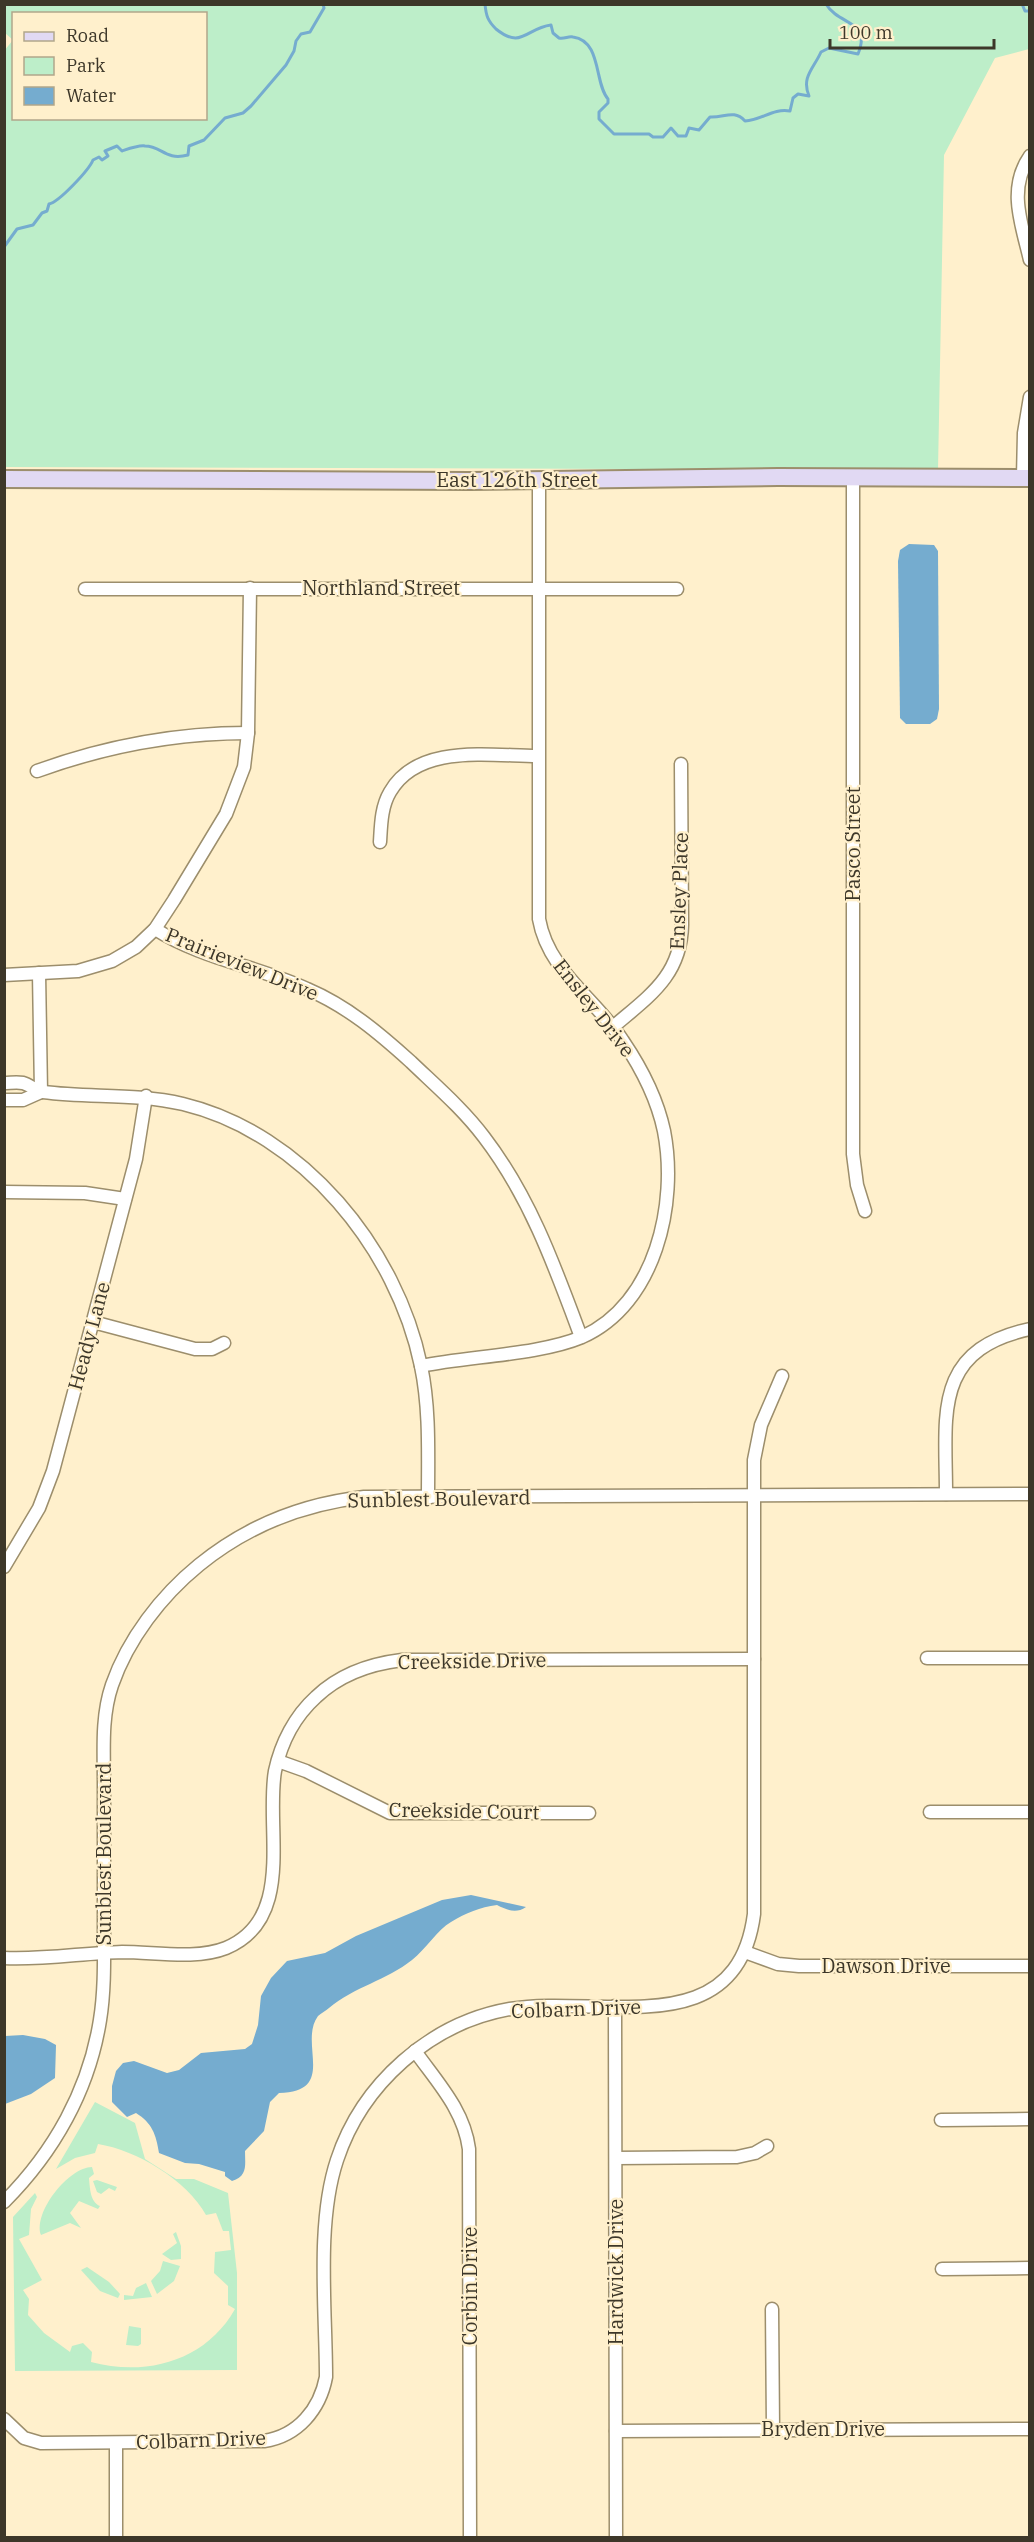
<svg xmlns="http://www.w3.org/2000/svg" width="1034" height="2542" viewBox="0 0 1034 2542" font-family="'IBM Plex Serif',serif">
<rect width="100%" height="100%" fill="#fff0cc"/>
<!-- green -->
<g fill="#bdeec9" fill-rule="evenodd">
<path d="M5 4 1030 5 1029 49 995 58 944 155 938 470 5 467 4 51 13 40 5 33ZM14 14H206V118H14Z"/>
<path d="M95 2102 135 2123 145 2159 176 2179H194L228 2193 237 2273V2370L15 2371 13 2217 35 2193 37 2197 31 2209 29 2235 19 2239 42 2280 23 2290 29 2299 28 2315 44 2333 70 2352 72 2346 83 2343 92 2352 91 2362C146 2377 206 2361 235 2309L228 2305V2286L214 2273 215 2252 231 2250 229 2231H223L216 2213 206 2215C187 2180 136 2150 98 2144L95 2153 75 2158 56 2169Z"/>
<path d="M92 2167 94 2174 89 2178C90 2188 90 2202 100 2206L98 2209 79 2201 70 2213 81 2228 70 2223 41 2235C33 2212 69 2167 92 2167Z"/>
<path d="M97 2180 117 2187 115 2191 109 2188 101 2194 97 2192 93 2181Z"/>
<path d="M176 2232 181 2246V2259L171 2260 162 2254 177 2243 173 2234Z"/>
<path d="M163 2261 180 2266 174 2281 157 2294 151 2281 160 2271Z"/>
<path d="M87 2267 109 2282 120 2294 118 2298 100 2291 81 2270Z"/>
<path d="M146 2283 152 2297 124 2300V2295L133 2296 136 2288Z"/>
<path d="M129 2326 141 2328V2344L138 2346 126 2345Z"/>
</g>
<!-- water -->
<g fill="#75accf">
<path d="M909 544 934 545 938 551 939 709 937 719 930 724H906L900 718 898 561 900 550Z"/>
<path d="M471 1895 526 1907C516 1914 507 1910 497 1905 480 1907 466 1913 451 1922 438 1929 425 1950 412 1960 387 1980 354 1987 329 2008 326 2011 321 2013 318 2016 298 2043 338 2092 279 2093L270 2102 264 2131 245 2151C245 2165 248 2176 232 2181L225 2176V2172L199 2164 185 2163 159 2153C156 2134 152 2123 136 2113L127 2117 112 2102V2086L116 2071 123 2063 134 2061 167 2073 179 2070 201 2053 245 2049 252 2044 258 2025 261 1996 271 1978 287 1961 325 1953 356 1936 442 1900Z"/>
<path d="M23 2035 45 2039 56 2045 55 2078 31 2094 5 2104V2036Z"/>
</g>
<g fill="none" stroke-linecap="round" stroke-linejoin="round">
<!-- stream -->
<g stroke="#75accf" stroke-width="3">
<path d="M485 4C486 16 488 21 496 29 522 50 526 28 551 25L553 33 559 38C565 39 568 36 573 37 602 41 594 83 608 99V103L599 112V119L614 134H649L653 137H663L671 128 678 136H686L689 128 699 130 710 117C724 118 734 109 745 121 762 120 773 108 790 111L793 98 798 94 809 96C801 77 814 68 821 52L829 48 858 54C872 20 839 26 826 4"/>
<path d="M1022 4 1025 11H1030"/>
<path d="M4 247 17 229 33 225 42 213 47 211 49 204C59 202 89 170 93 160L99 157 102 160 108 156 105 151 117 146 122 151C128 149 139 145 145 146 162 146 165 161 188 155L189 146 204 140 225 118 243 113 251 106 286 65 294 51 296 41 301 34 310 32 324 8 323 4"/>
</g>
<defs>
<g id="street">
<path d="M1030 156C1007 189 1022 225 1030 260"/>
<path d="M853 477V1154L857 1185 865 1211"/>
<path d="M1023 477 1024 433 1030 397"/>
<path d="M85 589H677"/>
<path d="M37 771C106 746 175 733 248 733"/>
<path d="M380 842C381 826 381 807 390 792 418 743 490 756 537 756"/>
<path d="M155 929C202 959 257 966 307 989 347 1006 379 1033 411 1062 436 1086 463 1109 484 1137 530 1197 555 1267 581 1337"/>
<path d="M39 973 41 1092"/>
<path d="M4 975 78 971 112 961 136 947 155 929 174 900 226 814 244 767 248 733 250 588"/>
<path d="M613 1027C649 996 681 976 682 925L681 764"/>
<path d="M4 1083C10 1083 17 1082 23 1083 30 1085 36 1091 43 1092 90 1098 136 1093 183 1104 303 1133 397 1249 421 1366 430 1409 428 1454 428 1498"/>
<path d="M4 1100H23L41 1092"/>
<path d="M4 1192 85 1193 125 1199"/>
<path d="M93 1322 195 1349H212L224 1343"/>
<path d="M421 1366C469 1356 539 1355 582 1337 656 1304 678 1203 664 1131 657 1098 642 1069 623 1041 596 999 548 971 539 919V480"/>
<path d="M946 1494C946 1415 932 1350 1030 1329"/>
<path d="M4 1567 39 1508 53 1471 136 1159 146 1096"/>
<path d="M927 1658H1030"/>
<path d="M278 1761 306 1771 390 1813H589"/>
<path d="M930 1812H1030"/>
<path d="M745 1952 778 1964 799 1966H1030"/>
<path d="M4 1958C44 1960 83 1953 122 1952 155 1952 196 1960 226 1948 296 1919 265 1828 275 1771 281 1743 295 1716 316 1697 340 1674 369 1664 402 1660L754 1659"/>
<path d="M615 2006 616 2538"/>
<path d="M415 2051C437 2082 464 2110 469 2149L470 2538"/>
<path d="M941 2120 1030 2119"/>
<path d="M616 2158 737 2157 755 2153 767 2146"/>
<path d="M4 2202C54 2152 89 2090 100 2020 105 1989 104 1957 104 1925 104 1878 104 1831 104 1785 104 1752 101 1717 112 1685 128 1639 161 1596 199 1565 247 1526 302 1504 364 1497L1030 1494"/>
<path d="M942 2269 1030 2268"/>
<path d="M772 2309 773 2429"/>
<path d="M4 2419 24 2438 41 2443 264 2441C298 2436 320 2409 326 2377 326 2310 316 2223 337 2160 362 2084 430 2023 510 2009 600 1994 737 2046 754 1914V1460L761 1425 782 1376"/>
<path d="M616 2431 1030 2429"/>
<path d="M116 2443V2538"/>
</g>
<path id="secondary" d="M4 479 470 481 778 477 1030 478"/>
</defs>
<!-- street casing -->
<use href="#street" stroke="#9c8e6c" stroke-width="15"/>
<!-- secondary casing -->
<use href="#secondary" stroke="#9c8e6c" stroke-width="20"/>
<!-- street -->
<use href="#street" stroke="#fff" stroke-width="12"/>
<!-- secondary -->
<use href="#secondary" stroke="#e1d9f3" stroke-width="16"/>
</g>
<g text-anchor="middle" stroke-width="4.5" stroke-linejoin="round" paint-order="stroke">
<!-- street labels -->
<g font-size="20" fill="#3d3729" stroke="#fff0cc">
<text x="517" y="487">East 126th Street</text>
<text x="381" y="595">Northland Street</text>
<text transform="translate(853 844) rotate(-90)" y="7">Pasco Street</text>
<text transform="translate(679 891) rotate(-88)" y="7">Ensley Place</text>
<text transform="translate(242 964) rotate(22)" y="7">Prairieview Drive</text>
<text transform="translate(594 1008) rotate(52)" y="7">Ensley Drive</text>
<text transform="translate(89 1336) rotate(-75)" y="7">Heady Lane</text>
<text transform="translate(439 1499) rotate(-1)" y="7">Sunblest Boulevard</text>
<text transform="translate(472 1661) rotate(-1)" y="7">Creekside Drive</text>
<text transform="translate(464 1811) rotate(1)" y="7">Creekside Court</text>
<text transform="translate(104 1854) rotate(-90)" y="7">Sunblest Boulevard</text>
<text x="886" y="1973">Dawson Drive</text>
<text transform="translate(576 2009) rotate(-2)" y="7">Colbarn Drive</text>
<text transform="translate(616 2272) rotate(-90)" y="7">Hardwick Drive</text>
<text transform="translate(470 2286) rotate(-90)" y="7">Corbin Drive</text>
<text x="823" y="2436">Bryden Drive</text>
<text transform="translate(201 2440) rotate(-2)" y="7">Colbarn Drive</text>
</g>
</g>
<!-- border -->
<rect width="1034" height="2542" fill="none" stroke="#3d3729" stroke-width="12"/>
<!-- legend -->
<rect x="12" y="12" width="195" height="108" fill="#fff0cc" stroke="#b1a68b" stroke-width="1.5"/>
<rect x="24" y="32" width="30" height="9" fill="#e1d9f3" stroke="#b1a68b" stroke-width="1.5"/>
<text x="66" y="42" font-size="18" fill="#3d3729">Road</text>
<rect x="24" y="57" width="30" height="18" fill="#bdeec9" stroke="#b1a68b" stroke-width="1.5"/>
<text x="66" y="72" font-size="18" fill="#3d3729">Park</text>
<rect x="24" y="87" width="30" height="18" fill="#75accf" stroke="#b1a68b" stroke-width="1.5"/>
<text x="66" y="102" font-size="18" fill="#3d3729">Water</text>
<!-- scale -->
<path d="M830 39v9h164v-9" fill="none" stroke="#3d3729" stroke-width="3"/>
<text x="839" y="39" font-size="18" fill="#3d3729" stroke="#fff0cc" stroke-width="4.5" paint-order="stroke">100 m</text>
</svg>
